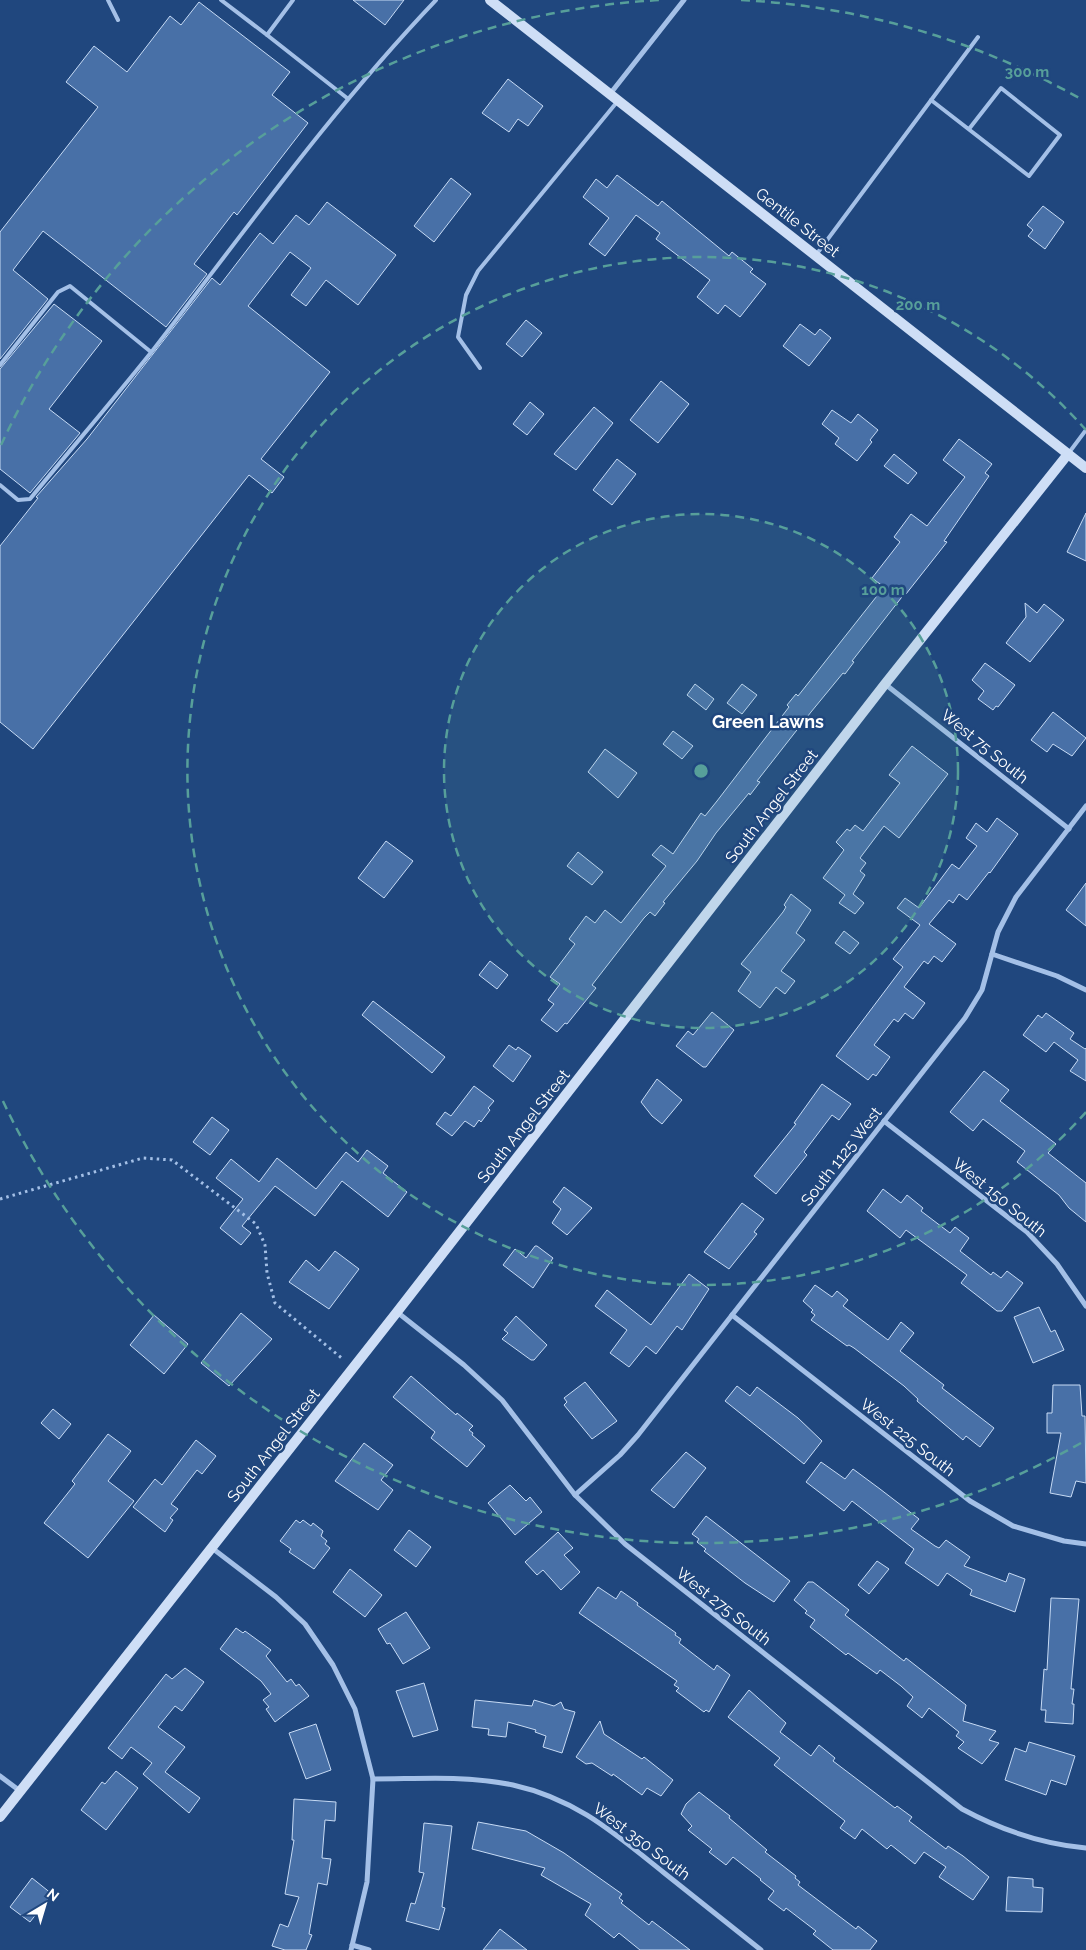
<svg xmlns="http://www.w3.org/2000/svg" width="1086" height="1950" viewBox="0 0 1086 1950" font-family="Raleway,sans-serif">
<rect width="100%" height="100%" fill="#20477e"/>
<!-- building -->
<g fill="#4870a7" stroke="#c7dbf5">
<path d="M353 0H404L385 25Z"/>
<path d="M199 2 290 72 272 95 308 123 237 215 234 212 194 264 207 274 166 327 43 231 13 270 48 299 0 359V232L98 107 66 82 94 46 127 72 170 16 181 25Z"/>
<path d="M508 79 543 106 528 126 518 119 509 132 482 113Z"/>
<path d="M617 175 658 206 662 201 729 256 732 252 753 269 750 272 766 284 740 317 725 305 718 314 697 297 710 280 656 239 660 233 636 215 605 256 589 244 609 218 583 197 596 179 607 188Z"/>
<path d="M451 178 471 194 434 242 414 226Z"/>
<path d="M327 202 396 255 358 305 326 280 306 306 291 295 311 268 290 252 248 306 330 372 261 459 284 477 272 493 249 475 33 749 0 722V546L38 498 36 497 87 439 212 278 220 285 260 233 273 244 296 215 309 225Z"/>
<path d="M1043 206 1064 222 1045 249 1028 236 1033 230 1027 225Z"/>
<path d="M54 304 102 341 49 409 80 433 30 493 0 469V369Z"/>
<path d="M526 320 542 333 522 357 506 344Z"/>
<path d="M800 324 815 335 820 329 831 338 809 366 783 346Z"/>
<path d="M661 381 689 404 658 443 630 420Z"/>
<path d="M530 402 544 414 527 435 513 424Z"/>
<path d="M594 407 613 423 576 470 554 454Z"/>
<path d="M832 410 851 423 858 414 878 430 870 440 872 442 857 461 835 444 839 438 822 424Z"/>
<path d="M959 439 992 464 985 473 989 476 944 541 947 542 906 594 905 593 852 661 854 662 845 674 843 673 811 712 757 781 760 782 750 795 749 793 716 833 697 861 663 902 665 903 655 916 650 912 644 918 592 985 596 988 567 1024 565 1023 557 1032 541 1020 554 1004 548 1000 560 984 550 977 575 944 569 939 586 916 595 923 605 910 621 923 666 866 652 855 661 845 673 854 701 813 705 816 717 801 789 707 787 705 796 694 798 696 884 587 872 578 900 542 894 537 911 514 927 526 965 477 943 460Z"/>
<path d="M894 454 917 473 908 484 884 466Z"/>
<path d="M617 459 636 474 612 505 593 490Z"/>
<path d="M1086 513V561L1067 552Z"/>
<path d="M1025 603 1037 613 1044 604 1064 620 1030 662 1006 643 1026 617Z"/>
<path d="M985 663 1015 685 998 707 996 706 993 710 978 699 984 691 972 680Z"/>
<path d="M695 684 714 699 706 710 687 695Z"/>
<path d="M742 684 757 695 742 714 727 703Z"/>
<path d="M1053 712 1086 738 1072 756 1053 744 1047 752 1031 740Z"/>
<path d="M673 731 693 746 682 759 663 744Z"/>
<path d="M912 746 948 774 899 838 884 826 860 858 866 863 860 871 865 875 853 894 864 903 855 914 839 903 845 895 823 878 844 850 836 842 847 829 850 831 855 825 863 831 900 783 889 775Z"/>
<path d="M605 749 637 773 618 798 588 772Z"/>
<path d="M997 818 1018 834 990 873 989 872 967 900 959 894 953 903 949 900 929 924 956 944 942 962 934 956 928 964 924 961 904 987 925 1003 913 1019 905 1013 898 1022 894 1019 874 1045 890 1057 876 1076 873 1074 868 1080 836 1056 903 967 893 959 920 925 897 908 905 898 919 908 952 864 959 869 977 846 966 838 976 823 987 832Z"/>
<path d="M386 841 413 861 384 898 358 878Z"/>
<path d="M578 852 603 872 592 885 567 866Z"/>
<path d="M1086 883V926L1066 910Z"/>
<path d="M791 894 811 910 796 933 805 940 781 971 795 981 785 994 776 987 760 1008 738 991 751 972 741 964 783 912 786 907 784 905Z"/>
<path d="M844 931 859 943 850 954 835 943Z"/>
<path d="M490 961 508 975 497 989 479 975Z"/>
<path d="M373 1001 445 1057 432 1073 362 1015Z"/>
<path d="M712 1012 734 1030 706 1067H703L676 1046 688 1031 693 1035Z"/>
<path d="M1046 1013 1074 1033 1070 1039 1085 1049 1086 1048V1081L1070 1071 1078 1060 1054 1042 1046 1052 1023 1035 1038 1015 1042 1018Z"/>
<path d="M509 1045 516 1050 518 1047 531 1056 513 1082 493 1066Z"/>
<path d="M984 1071 1009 1090 1000 1101 1056 1144 1048 1153 1086 1183V1222L1069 1208 1059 1195 1017 1162 1025 1151 983 1119 973 1131 950 1112Z"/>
<path d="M657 1079 682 1100 662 1124 652 1116 641 1102Z"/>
<path d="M822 1084 851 1104 839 1120 832 1115 804 1152 807 1155 776 1194 754 1176 796 1124 794 1123Z"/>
<path d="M474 1086 494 1101 488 1108 490 1110 481 1122 479 1120 474 1127 465 1121 452 1136 436 1124 445 1112 451 1116Z"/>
<path d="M212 1117 229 1130 210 1155 193 1142Z"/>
<path d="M367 1150 388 1166 383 1173 407 1192 388 1217 342 1181 315 1216 275 1186 242 1226 251 1233 241 1245 220 1228 243 1199 216 1178 231 1159 259 1182 277 1158 316 1189 346 1152 358 1162Z"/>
<path d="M564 1187 592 1208 567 1235 552 1223 561 1209 553 1202Z"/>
<path d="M883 1189 901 1203 907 1195 923 1208 921 1211 950 1233 955 1227 969 1238 960 1251 991 1275 993 1272 1001 1278 1007 1271 1023 1283 1002 1311H997L961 1283 967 1275 906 1230 900 1238 867 1211Z"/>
<path d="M742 1203 764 1219 754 1232 757 1234 729 1269 704 1252Z"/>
<path d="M535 1246H537L553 1258 533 1288 503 1265 515 1249 526 1258Z"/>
<path d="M335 1251 359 1269 329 1309 289 1282 306 1260 319 1271Z"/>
<path d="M689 1274 709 1289 682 1330 677 1326 656 1354 646 1346 629 1367 610 1353 627 1330 595 1306 607 1290 651 1325Z"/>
<path d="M815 1285 832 1297 837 1291 848 1300 843 1306 888 1340 901 1322 914 1333 900 1351 944 1385 942 1388 994 1428 980 1447 966 1436 963 1440 917 1401 918 1399 904 1386 854 1348 849 1345 847 1346 811 1320 815 1315 811 1312 813 1310 803 1301Z"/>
<path d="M1039 1307 1051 1332 1055 1330 1064 1350 1033 1363 1014 1317Z"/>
<path d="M241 1313 272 1339 229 1386 201 1363Z"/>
<path d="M154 1315 188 1344 164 1374 130 1345Z"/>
<path d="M516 1316 547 1345 534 1360H531L502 1339 508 1333 504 1330Z"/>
<path d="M411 1376 456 1415 457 1413 473 1426 469 1430 473 1433 472 1435 485 1446 467 1467 431 1438 435 1432 393 1397Z"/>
<path d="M585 1382 617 1421 592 1439 564 1405 567 1402 564 1398Z"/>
<path d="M1053 1385H1080L1082 1416H1085L1086 1483 1076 1481 1071 1497 1050 1493 1061 1433H1047V1413H1052Z"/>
<path d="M737 1386 750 1396 757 1387 798 1418 822 1441 804 1464 725 1401Z"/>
<path d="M53 1409 71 1424 59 1439 41 1423Z"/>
<path d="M108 1434 131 1451 108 1481 134 1501 88 1558 44 1523 75 1484 72 1481Z"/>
<path d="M196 1440 216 1456 202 1474 197 1470 171 1504 178 1509 170 1518 173 1520 165 1532 133 1507 155 1479 162 1485Z"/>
<path d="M364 1443 393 1465 381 1480 393 1490 378 1510 335 1481Z"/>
<path d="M686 1452 706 1468 674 1508 651 1490Z"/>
<path d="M821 1462 845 1479 853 1469 880 1489 919 1519 911 1529 935 1546 939 1548 946 1540 970 1557 964 1566 1006 1582 1009 1573 1025 1579 1015 1612 970 1595 972 1590 947 1573 938 1586 905 1563 914 1549 852 1501 844 1511 806 1482Z"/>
<path d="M510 1485 526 1501 530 1497 542 1512 515 1535 488 1503Z"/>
<path d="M706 1516 790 1581 774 1602 745 1583 704 1551 706 1549 697 1542 699 1539 692 1534Z"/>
<path d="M296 1520 300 1523 303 1520 311 1526 313 1523 323 1531 321 1536 327 1541 325 1544 330 1548 314 1569 289 1552 291 1549 280 1541Z"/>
<path d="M409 1530 431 1547 416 1567 394 1550Z"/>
<path d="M558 1532 573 1548 564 1555 580 1572 561 1590 543 1570 537 1575 525 1562Z"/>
<path d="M877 1561 889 1569 869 1594 858 1585Z"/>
<path d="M350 1569 382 1595 365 1617 333 1592Z"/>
<path d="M808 1582H813L849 1610 845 1615 904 1661 906 1658 966 1705 963 1721 996 1731 989 1740 999 1743 982 1764 958 1748 964 1742 956 1736 959 1732 929 1708 922 1718 907 1706 913 1697 901 1686 880 1670 877 1674 848 1653 846 1655 810 1627 815 1620 805 1613 807 1611 794 1600Z"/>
<path d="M598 1587 616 1599 621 1591 638 1603 637 1605 676 1633 675 1635 681 1639 679 1643 714 1670 717 1665 730 1675 709 1712 706 1710 704 1712 676 1691 679 1688 674 1685 677 1681 579 1613Z"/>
<path d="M1051 1598 1079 1599 1071 1689H1074L1072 1704H1074L1073 1724 1045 1722 1046 1710H1041L1044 1669 1047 1670Z"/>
<path d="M406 1612 430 1648 403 1664 390 1643 387 1644 378 1629Z"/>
<path d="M236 1628 243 1633 245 1631 271 1650 266 1656 287 1682 291 1679 296 1686 299 1684 309 1696 275 1722 266 1709 269 1707 263 1700 271 1694 261 1681 220 1649Z"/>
<path d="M185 1668 204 1682 182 1711 175 1706 158 1727 185 1747 165 1772 200 1798 189 1813 143 1774 152 1763 131 1747 122 1759 108 1748 166 1674 172 1679Z"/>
<path d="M424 1683 438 1730 413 1737 396 1691Z"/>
<path d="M749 1690 786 1723 780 1732 811 1756 819 1745 835 1758 833 1761 895 1808 897 1806 912 1817 909 1821 946 1849 948 1846 963 1856 989 1877 973 1900 939 1877 946 1867 924 1852 915 1864 891 1845 887 1849 862 1829 855 1839 840 1828 845 1821 774 1765 780 1758 728 1717Z"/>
<path d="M475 1700 532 1706 534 1700 554 1706 561 1702 564 1709 575 1712 562 1753 543 1747 546 1736 535 1732 536 1730 508 1722 506 1737 488 1735 489 1729 472 1727Z"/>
<path d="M600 1721 604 1734 642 1759 644 1757 673 1780 661 1796 647 1788 642 1795 613 1774 612 1776 592 1763 586 1764 576 1757Z"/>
<path d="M316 1724 331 1770 306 1779 289 1733Z"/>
<path d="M1029 1742 1075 1756 1066 1785 1051 1780 1046 1795 1005 1780 1015 1748 1026 1752Z"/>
<path d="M116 1771 138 1788 106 1830 81 1810 102 1782 105 1784Z"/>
<path d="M699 1792 730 1816 729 1818 767 1850 765 1852 796 1876 795 1878 800 1882 798 1885 856 1929 858 1926 877 1941 870 1950H833L813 1934 816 1931 786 1908 784 1911 768 1899 774 1891 760 1880 761 1879 733 1857 726 1865 709 1852 712 1849 688 1830 692 1826 681 1814 686 1804Z"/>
<path d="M294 1799 336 1802 335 1821 325 1820 322 1858 331 1859 327 1885 318 1883 309 1934 312 1935 306 1950H285L272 1946 280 1924 288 1927 299 1897 285 1894 294 1840H292Z"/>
<path d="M478 1822 526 1831 564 1853 622 1894 619 1898 623 1901 621 1903 649 1925 652 1921 690 1950H640L619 1933 614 1938 585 1915 591 1904 541 1875 545 1868 472 1849Z"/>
<path d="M424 1823 452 1826 442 1907 445 1908 439 1930 406 1921 411 1903 415 1904 424 1873 419 1872Z"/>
<path d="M1008 1877 1033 1879V1887L1043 1888 1042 1912 1006 1911Z"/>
<path d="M32 1878 52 1894 30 1922 10 1907Z"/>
<path d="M500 1929 527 1950H483Z"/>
</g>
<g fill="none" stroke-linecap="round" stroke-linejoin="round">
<!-- path -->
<path stroke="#a4c0e7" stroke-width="3" stroke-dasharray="2.5 4" stroke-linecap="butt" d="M0 1199 143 1158 172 1160 256 1224 265 1245 267 1273 275 1303 344 1360"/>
<!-- lane -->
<g stroke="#a4c0e7" stroke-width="4">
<path d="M108 0 118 20"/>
<path d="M221 0 267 35"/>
<path d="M293 0 267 35 347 98"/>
<path d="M931 100 1029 176 1060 135 1001 88 969 129"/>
<path d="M816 255 978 37"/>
<path d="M0 365 58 292 70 286 151 352"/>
<path d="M480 368 458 337 466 295 478 271 617 102"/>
<path d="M1068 454 1086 430"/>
<path d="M0 485 18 500 30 499C71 449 113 400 153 350 245 231 332 109 436 0"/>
</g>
<!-- street -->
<g stroke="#a4c0e7" stroke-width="5">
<path d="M610 94 684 0"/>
<path d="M885 684 1069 829"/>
<path d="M992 954 1057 976 1086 990"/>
<path d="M884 1121 1027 1232 1057 1264 1086 1306"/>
<path d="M397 1312 464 1365 502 1400 575 1495 625 1544 962 1809C1001 1830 1042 1844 1086 1848"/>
<path d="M732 1315 970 1501 1013 1526 1064 1541 1086 1544"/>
<path d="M575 1495 620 1455 638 1435 965 1018 982 990 998 932 1016 897 1086 806"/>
<path d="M212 1548 276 1597 305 1624 333 1665 355 1709 373 1779 367 1882 351 1950"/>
<path d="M0 1776 20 1791"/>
<path d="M373 1779C420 1779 466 1775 513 1785 576 1799 614 1833 663 1872 696 1898 728 1924 761 1950"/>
<path d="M352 1945 369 1950"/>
</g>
<!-- secondary -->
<g stroke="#cedef6" stroke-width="10">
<path d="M490 0 1086 468"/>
<path d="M0 1817 397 1312 885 684 1068 454"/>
</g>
</g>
<!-- distance rings -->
<circle cx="701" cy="771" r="257" fill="#579f9a" fill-opacity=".12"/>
<g fill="none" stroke="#579f9a" stroke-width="2.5" stroke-dasharray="9 6">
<circle cx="701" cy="771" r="257"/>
<path d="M1086 1112A514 514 0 1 1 1086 430"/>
<path d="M1081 1443A772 772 0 0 1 1 1097M1 445A772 772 0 0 1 661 0M741 0A772 772 0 0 1 1081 99"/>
</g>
<g text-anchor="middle" stroke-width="5" stroke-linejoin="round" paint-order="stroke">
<!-- street labels -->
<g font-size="16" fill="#fff" stroke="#20477e">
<text transform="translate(798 222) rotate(38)" y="6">Gentile Street</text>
<text transform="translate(985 746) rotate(39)" y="6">West 75 South</text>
<text transform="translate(771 806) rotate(-52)" y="6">South Angel Street</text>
<text transform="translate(523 1126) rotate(-52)" y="6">South Angel Street</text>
<text transform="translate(841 1156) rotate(-52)" y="6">South 1125 West</text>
<text transform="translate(1000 1197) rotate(39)" y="6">West 150 South</text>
<text transform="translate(908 1437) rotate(38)" y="6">West 225 South</text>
<text transform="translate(273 1445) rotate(-52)" y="6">South Angel Street</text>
<text transform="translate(724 1606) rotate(38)" y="6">West 275 South</text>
<text transform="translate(642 1841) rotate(37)" y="6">West 350 South</text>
</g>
<!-- neighbourhood labels -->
<g font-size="18" font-weight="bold" fill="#fff" stroke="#20477e">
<text x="768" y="728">Green Lawns</text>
</g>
</g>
<circle cx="701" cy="771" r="8" fill="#579f9a" stroke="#20477e" stroke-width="2.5"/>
<g font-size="15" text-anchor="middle" font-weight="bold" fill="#579f9a" stroke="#20477e" stroke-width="5" stroke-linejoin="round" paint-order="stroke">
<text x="1027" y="77">300 m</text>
<text x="918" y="310">200 m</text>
<text x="883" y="595">100 m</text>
</g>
<!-- north arrow -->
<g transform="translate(45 1905) rotate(38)" stroke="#20477e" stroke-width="4" paint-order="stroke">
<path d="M0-4L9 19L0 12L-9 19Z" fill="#ffffff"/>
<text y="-8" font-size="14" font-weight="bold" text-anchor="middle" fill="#ffffff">N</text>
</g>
</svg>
